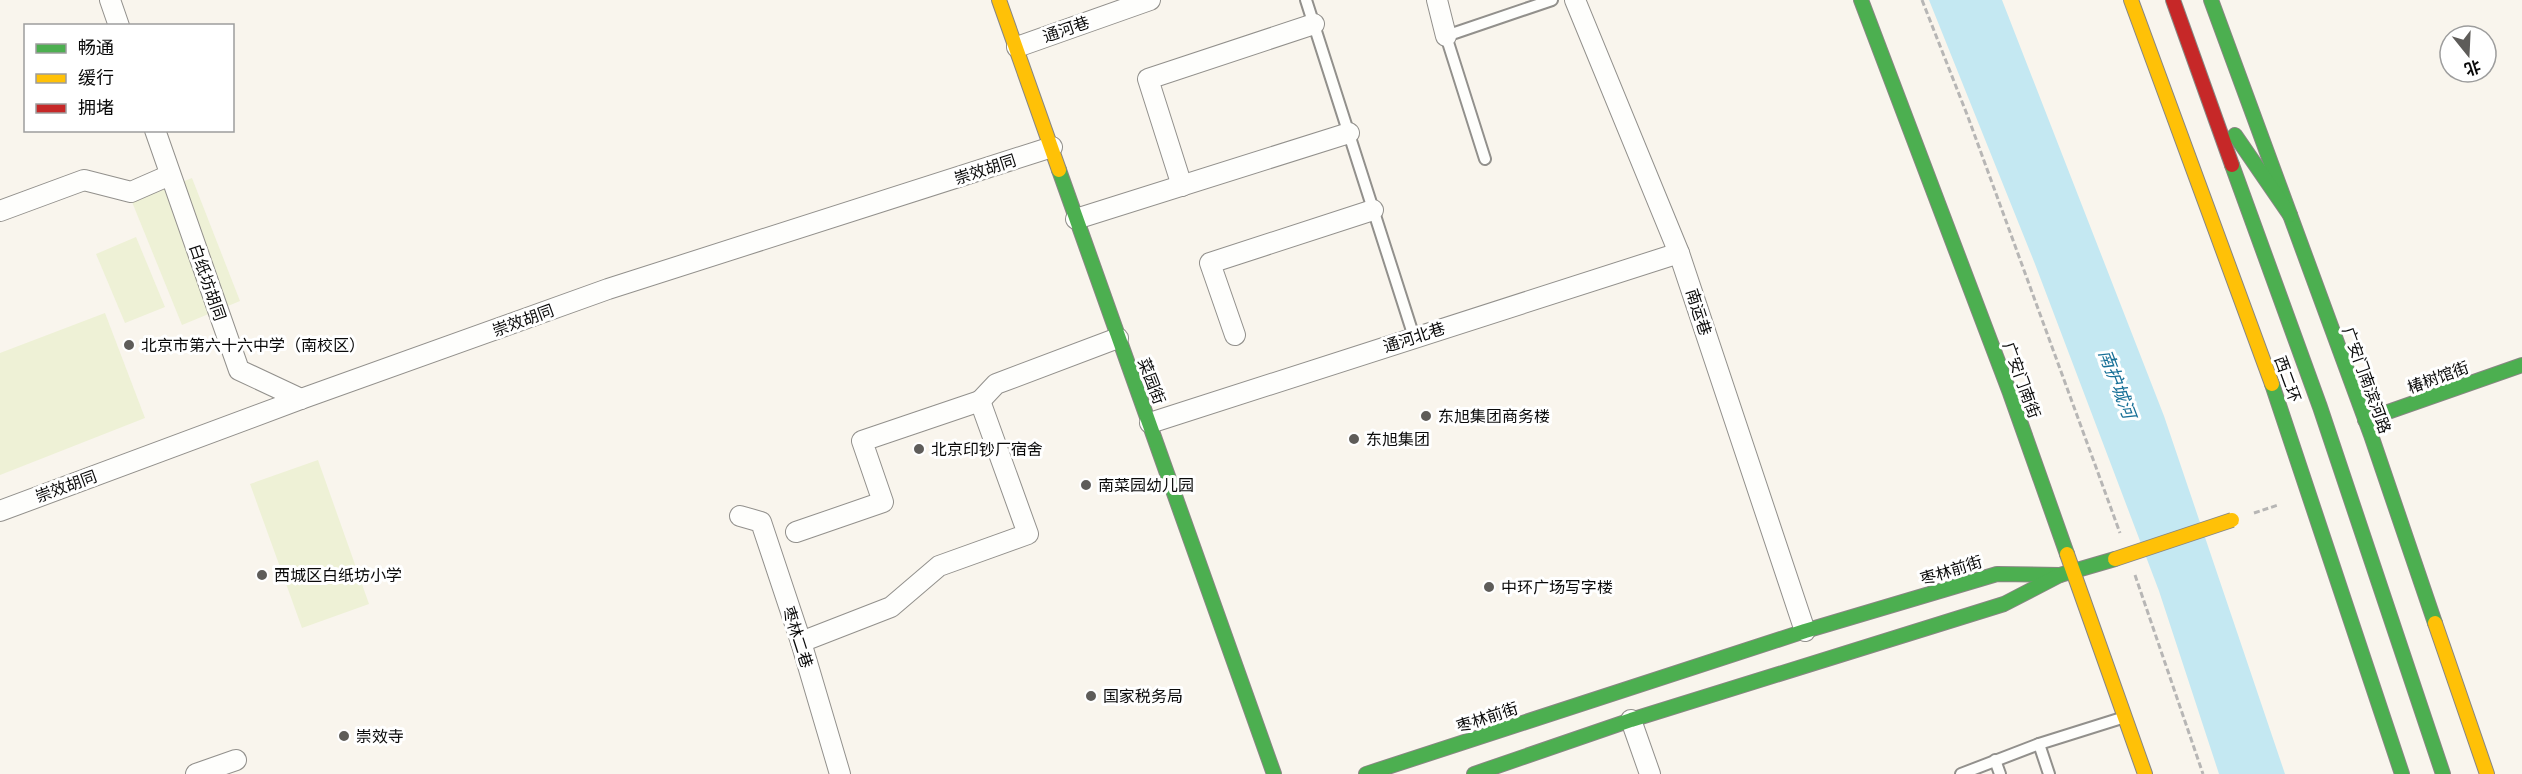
<svg xmlns="http://www.w3.org/2000/svg" width="2522" height="774" viewBox="0 0 2522 774" font-family="Lora,'Noto Sans SC',serif">
<rect width="100%" height="100%" fill="#f9f5ed"/>
<!-- pitch -->
<g fill="#eef1d6">
<path d="M192 178 240 301 182 325 132 202Z"/>
<path d="M136 237 165 307 125 323 96 254Z"/>
<path d="M105 313 145 418 0 475V353Z"/>
<path d="M318 460 369 604 302 628 250 484Z"/>
</g>
<!-- water -->
<path fill="#c4e8f2" d="M1929 0H2002L2164 416 2285 774H2219L2159 591 2035 264Z"/>
<g fill="none" stroke-linecap="round" stroke-linejoin="round">
<defs>
<g id="lane">
<path d="M1306 0 1414 337"/>
<path d="M1485 159 1446 36 1552 0"/>
<path d="M2039 744 2049 774"/>
<path d="M1995 760 2000 774"/>
<path d="M1961 774 2039 744 2125 717"/>
</g>
<g id="street">
<path d="M110 0 119 26"/>
<path d="M1437 0 1446 36"/>
<path d="M1575 0 1679 253 1805 631"/>
<path d="M1017 47 1150 0"/>
<path d="M155 130 239 370 301 399"/>
<path d="M1182 186 1148 79 1314 24"/>
<path d="M0 211 84 180 131 192 170 175"/>
<path d="M1076 219 1349 133"/>
<path d="M1235 335 1210 263 1373 210"/>
<path d="M980 401 996 384 1118 338"/>
<path d="M1150 423 1679 253"/>
<path d="M0 511 301 399 608 289 1052 147"/>
<path d="M740 516 761 522 801 642 840 774"/>
<path d="M796 532 883 502 862 441 980 401 1028 534 939 566 891 607 801 642"/>
<path d="M1631 720 1650 774"/>
<path d="M196 774 236 760"/>
</g>
<g id="fast">
<path d="M1861 0 2010 393 2067 554"/>
<path d="M2211 0 2371 435 2435 623"/>
<path d="M2235 135 2290 215"/>
<path d="M2232 165 2320 407 2443 774"/>
<path d="M1059 170 1274 774"/>
<path d="M2272 384 2402 774"/>
<path d="M2365 420 2522 365"/>
<path d="M1366 774 1805 631 1997 574 2060 575"/>
<path d="M1474 774 1631 720 2004 604 2060 575 2115 559"/>
</g>
<g id="slow">
<path d="M999 0 1059 170"/>
<path d="M2131 0 2272 384"/>
<path d="M2067 554 2145 774"/>
<path d="M2435 623 2487 774"/>
</g>
<path id="jam" d="M2173 0 2232 165"/>
</defs>
<!-- lane casing -->
<use href="#lane" stroke="#92908c" stroke-width="14"/>
<!-- street casing -->
<use href="#street" stroke="#92908c" stroke-width="22"/>
<!-- fast casing -->
<use href="#fast" stroke="#888683" stroke-width="16"/>
<!-- slow casing -->
<use href="#slow" stroke="#888683" stroke-width="16"/>
<!-- jam casing -->
<use href="#jam" stroke="#888683" stroke-width="16"/>
<!-- path -->
<g stroke="#b7b6b5" stroke-width="3" stroke-dasharray="6 3" stroke-linecap="butt">
<path d="M1922 0 1968 117 2120 533"/>
<path d="M2254 513 2278 505"/>
<path d="M2135 575 2203 774"/>
</g>
<!-- lane -->
<use href="#lane" stroke="#fefefc" stroke-width="10"/>
<!-- street -->
<use href="#street" stroke="#fefefc" stroke-width="20"/>
<!-- fast -->
<use href="#fast" stroke="#4caf50" stroke-width="14"/>
<!-- slow -->
<use href="#slow" stroke="#ffc107" stroke-width="14"/>
<!-- jam -->
<use href="#jam" stroke="#c62828" stroke-width="14"/>
<defs>
<path id="slow-bridge" d="M2115 559 2232 520"/>
</defs>
<!-- slow-bridge casing -->
<use href="#slow-bridge" stroke="#888683" stroke-width="16" stroke-linecap="butt"/>
<!-- slow-bridge -->
<use href="#slow-bridge" stroke="#ffc107" stroke-width="14"/>
</g>
<!-- markers -->
<g fill="#5e5c59" stroke="#fff" stroke-width="2">
<circle cx="129" cy="345" r="6"/>
<circle cx="1426" cy="416" r="6"/>
<circle cx="1354" cy="439" r="6"/>
<circle cx="919" cy="449" r="6"/>
<circle cx="1086" cy="485" r="6"/>
<circle cx="262" cy="575" r="6"/>
<circle cx="1489" cy="587" r="6"/>
<circle cx="1091" cy="696" r="6"/>
<circle cx="344" cy="736" r="6"/>
</g>
<g text-anchor="middle" stroke-width="6" stroke-linejoin="round" paint-order="stroke">
<!-- street labels -->
<g font-size="16" fill="#0a0a0a" stroke="#fff">
<text transform="translate(1066 29) rotate(-19)" y="6">通河巷</text>
<text transform="translate(985 169) rotate(-18)" y="6">崇效胡同</text>
<text transform="translate(208 282) rotate(71)" y="6">白纸坊胡同</text>
<text transform="translate(1699 312) rotate(72)" y="6">南运巷</text>
<text transform="translate(523 320) rotate(-20)" y="6">崇效胡同</text>
<text transform="translate(1414 337) rotate(-18)" y="6">通河北巷</text>
<text transform="translate(2438 377) rotate(-20)" y="6">椿树馆街</text>
<text transform="translate(2288 379) rotate(70)" y="6">西二环</text>
<text transform="translate(2022 380) rotate(70)" y="6">广安门南街</text>
<text transform="translate(2367 380) rotate(70)" y="6">广安门南滨河路</text>
<text transform="translate(1152 381) rotate(69)" y="6">菜园街</text>
<text transform="translate(66 486) rotate(-20)" y="6">崇效胡同</text>
<text transform="translate(1951 570) rotate(-17)" y="6">枣林前街</text>
<text transform="translate(798 637) rotate(72)" y="6">枣林二巷</text>
<text transform="translate(1487 717) rotate(-18)" y="6">枣林前街</text>
</g>
<!-- poi labels -->
<g font-size="16" fill="#0a0a0a" stroke="#fff" text-anchor="start">
<text x="141" y="351">北京市第六十六中学（南校区）</text>
<text x="1438" y="422">东旭集团商务楼</text>
<text x="1366" y="445">东旭集团</text>
<text x="931" y="455">北京印钞厂宿舍</text>
<text x="1098" y="491">南菜园幼儿园</text>
<text x="274" y="581">西城区白纸坊小学</text>
<text x="1501" y="593">中环广场写字楼</text>
<text x="1103" y="702">国家税务局</text>
<text x="356" y="742">崇效寺</text>
</g>
<!-- water labels -->
<g font-size="18" font-style="italic" fill="#177097" stroke="#fff">
<text transform="translate(2117 384) rotate(69)" y="6">南护城河</text>
</g>
</g>
<!-- legend -->
<rect x="24" y="24" width="210" height="108" fill="#ffffff" stroke="#9d9d9d" stroke-width="1.5"/>
<rect x="36" y="44" width="30" height="9" fill="#4caf50" stroke="#9d9d9d" stroke-width="1.5"/>
<text x="78" y="54" font-size="18" fill="#0a0a0a">畅通</text>
<rect x="36" y="74" width="30" height="9" fill="#ffc107" stroke="#9d9d9d" stroke-width="1.5"/>
<text x="78" y="84" font-size="18" fill="#0a0a0a">缓行</text>
<rect x="36" y="104" width="30" height="9" fill="#c62828" stroke="#9d9d9d" stroke-width="1.5"/>
<text x="78" y="114" font-size="18" fill="#0a0a0a">拥堵</text>
<!-- north arrow -->
<g transform="translate(2468 54) rotate(162)"><circle r="28" fill="#ffffff" stroke="#9d9d9d" stroke-width="1.5"/>
<path d="M0-4.5L10 22L0 15L-10 22Z" fill="#5e5c59"/>
<text y="-9" font-size="16" font-weight="bold" text-anchor="middle" fill="#0a0a0a">北</text>
</g>
</svg>
